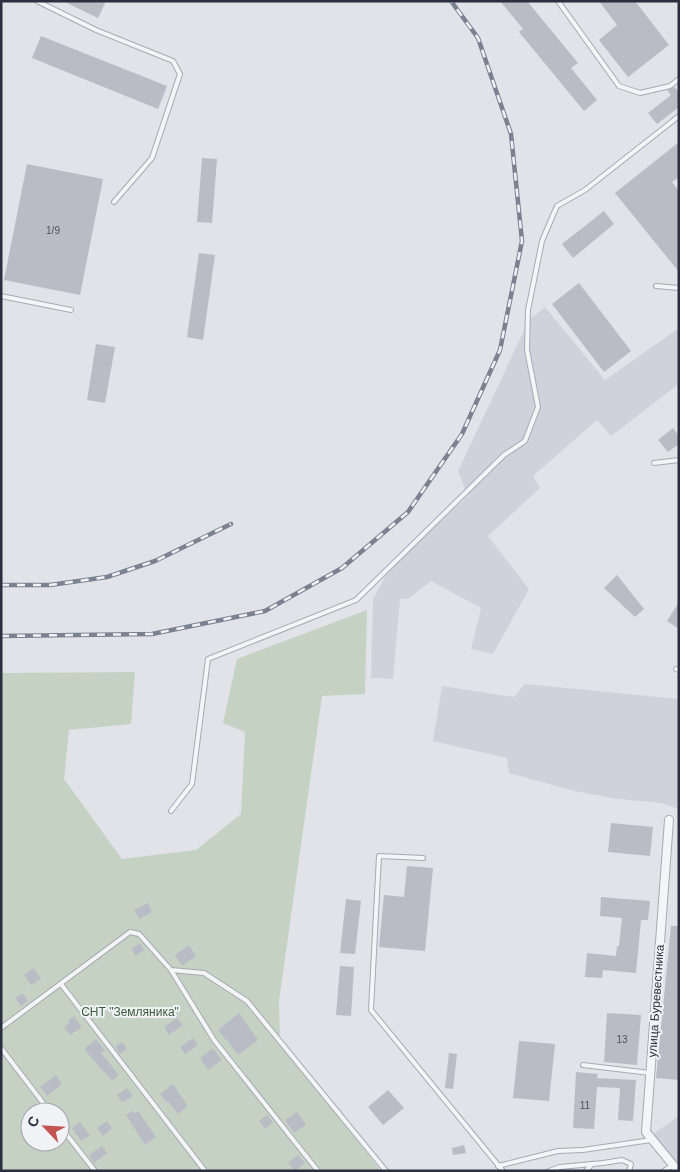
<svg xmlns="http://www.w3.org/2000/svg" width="680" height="1172" viewBox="0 0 680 1172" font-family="Arial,sans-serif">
<rect width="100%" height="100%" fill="#e1e3e9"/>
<!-- built -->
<g fill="#d0d2db">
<path d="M545 307 605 380 679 328V384L611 436 597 420 533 476 540 488 488 536 529 589 493 654 471 649 481 608 431 581 409 598 400 599 393 679 371 678 373 599 390 568 468 496 458 471 529 320Z"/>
<path d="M525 684 679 699V809L661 803 618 799 574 791 509 773 507 758 433 741 442 686 514 697Z"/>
<path d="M679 1116V1168L653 1134Z"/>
</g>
<!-- green -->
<path fill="#c5d2c3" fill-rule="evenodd" d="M367 610 365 694 322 696 279 1001 280 1040 381 1171H1V673L135 672 131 724 69 730 64 779 122 859 196 850 241 814 245 732 223 723 237 659ZM30 1112H60V1142H30Z"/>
<!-- building -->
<g fill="#b9bcc5">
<path d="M63 1H106L98 18Z"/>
<path d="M500 1H527L578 63 571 68 597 100 584 111 519 32 523 29Z"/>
<path d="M599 1H635L669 45 628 77 599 40 617 25Z"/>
<path d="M41 36 167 86 158 109 32 58Z"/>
<path d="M675 87 677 90 679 89V107L657 124 648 113 671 95 667 90Z"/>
<path d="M679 142V177L672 182 679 191V272L615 193Z"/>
<path d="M202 158 217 159 212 223 197 222Z"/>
<path d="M27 164 103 179 80 295 4 280Z"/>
<path d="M604 211 614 224 573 258 562 244Z"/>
<path d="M199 253 215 255 203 340 187 337Z"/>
<path d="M579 283 631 351 604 372 552 304Z"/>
<path d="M96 344 115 347 105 403 87 400Z"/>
<path d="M673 428 679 436V444L668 452 658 440Z"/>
<path d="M617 575 644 609 635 617 604 588Z"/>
<path d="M679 602V629L667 621Z"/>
<path d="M611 823 653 827 650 856 608 852Z"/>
<path d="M407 866 433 868 425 951 379 947 384 895 404 897Z"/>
<path d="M601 897 650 901 648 920H641L636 973 603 970 602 978 585 977 587 953 616 956 617 946H619L622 918 600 916Z"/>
<path d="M346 899 361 901 355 954 340 953Z"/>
<path d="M148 903 152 912 139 919 134 910Z"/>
<path d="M671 926H679V1080L656 1078Z"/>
<path d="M140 943 144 950 136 956 131 949Z"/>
<path d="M189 945 196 956 182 966 175 955Z"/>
<path d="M340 966 354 967 351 1016 336 1015Z"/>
<path d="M34 968 41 979 31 985 24 975Z"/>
<path d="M22 993 28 1001 21 1006 15 998Z"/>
<path d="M239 1013 258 1040 238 1055 227 1040H226L218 1030Z"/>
<path d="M607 1013 641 1015 637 1065 604 1062Z"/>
<path d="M74 1016 82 1027 70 1035 64 1027 70 1023 68 1021Z"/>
<path d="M177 1018 183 1025 169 1035 164 1027Z"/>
<path d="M193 1038 198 1045 185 1054 180 1047Z"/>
<path d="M96 1039 105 1050 101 1053 119 1075 112 1081 84 1049Z"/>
<path d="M519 1041 555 1044 549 1101 513 1098Z"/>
<path d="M122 1042 127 1049 120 1054 115 1047Z"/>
<path d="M213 1048 222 1060 208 1070 200 1058Z"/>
<path d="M449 1053 457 1054 453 1089 445 1088Z"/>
<path d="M576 1072 598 1074 597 1078 636 1080 633 1121 618 1120 620 1088 597 1087 594 1129 573 1128Z"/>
<path d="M56 1075 62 1084 47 1096 40 1087Z"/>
<path d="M173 1084 188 1106 178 1114 168 1101 167 1103 160 1094Z"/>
<path d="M127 1088 133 1096 122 1103 117 1095Z"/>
<path d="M388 1090 404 1108 383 1125 368 1107Z"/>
<path d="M133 1111 134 1114 138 1111 156 1137 145 1145 126 1115Z"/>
<path d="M297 1112 306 1125 294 1133 285 1120Z"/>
<path d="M267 1115 273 1122 265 1129 259 1121Z"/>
<path d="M107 1121 112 1128 103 1136 97 1128Z"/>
<path d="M80 1122 90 1135 81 1141 72 1128Z"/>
<path d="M464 1145 466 1153 453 1155 452 1148Z"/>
<path d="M102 1146 107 1153 94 1163 89 1155Z"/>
<path d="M298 1155 305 1163 295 1171 288 1163Z"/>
</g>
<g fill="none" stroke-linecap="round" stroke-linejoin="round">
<defs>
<g id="lane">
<path d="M37 1 96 30 173 61 180 74 152 158 114 202"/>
<path d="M558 1 619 86 640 93 670 86 679 79"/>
<path d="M656 286 679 288"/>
<path d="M1 296 71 310"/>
<path d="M654 463 679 460"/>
<path d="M676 669 679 670"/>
<path d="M171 811 192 784 208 659 356 600 504 455 525 441 538 407 527 350 528 310 542 241 557 206 585 190 679 116"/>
<path d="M423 858 379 856 371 1010 503 1171"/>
<path d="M171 970 204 973 247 1001 386 1171"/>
<path d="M61 984 205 1171"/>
<path d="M1 1028 130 932 139 934 171 970 214 1040 318 1171"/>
<path d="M1 1048 50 1112"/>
<path d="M583 1065 650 1073"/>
<path d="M60 1126 95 1171"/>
<path d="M498 1166 558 1151 583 1150 651 1140"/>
<path d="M549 1171 560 1167 603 1163 622 1160 631 1164 629 1171"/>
<path d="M586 1171 592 1164"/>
<path d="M664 1171 673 1165"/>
</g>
<path id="street" d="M669 820 646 1132 678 1171"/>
</defs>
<!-- lane casing -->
<use href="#lane" stroke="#a7a9b3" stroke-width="6"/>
<!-- street casing -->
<use href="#street" stroke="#a7a9b3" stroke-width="10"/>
<!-- lane -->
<use href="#lane" stroke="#f4f5f7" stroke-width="4"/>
<!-- street -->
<use href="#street" stroke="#f4f5f7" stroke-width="8"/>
<defs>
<g id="rail">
<path d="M1 585H50L107 577 155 561 231 524"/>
<path d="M1 636 152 634 265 611 342 568 408 512 462 434 500 350 522 241 511 134 478 38 451 1"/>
</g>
</defs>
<!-- rail casing -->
<use href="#rail" stroke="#7c8191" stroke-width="4.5"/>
<!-- rail -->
<use href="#rail" stroke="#f1f2f6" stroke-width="2.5" stroke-dasharray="8" stroke-linecap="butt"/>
</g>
<g text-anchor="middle" stroke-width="4" stroke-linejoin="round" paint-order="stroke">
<!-- number labels -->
<g font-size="10" fill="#4e5260">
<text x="53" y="234">1/9</text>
<text x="622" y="1043">13</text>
<text x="585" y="1109">11</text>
</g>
<!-- street labels -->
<g font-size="12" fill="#2b2f3f" stroke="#f1f2f6">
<text transform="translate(656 1001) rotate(-86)" y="4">улица Буревестника</text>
</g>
<!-- park labels -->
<g font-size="12" fill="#3a5a3a" stroke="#f1f2f6">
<text x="130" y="1016">СНТ "Земляника"</text>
</g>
</g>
<!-- border -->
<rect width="680" height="1172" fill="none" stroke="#2b2f3f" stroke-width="5"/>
<!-- north arrow -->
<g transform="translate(45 1127) rotate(295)"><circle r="24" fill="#f1f2f6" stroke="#a2a4ad"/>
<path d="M0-4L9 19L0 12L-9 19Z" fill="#c35452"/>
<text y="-8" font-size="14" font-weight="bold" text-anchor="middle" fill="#2b2f3f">С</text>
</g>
</svg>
